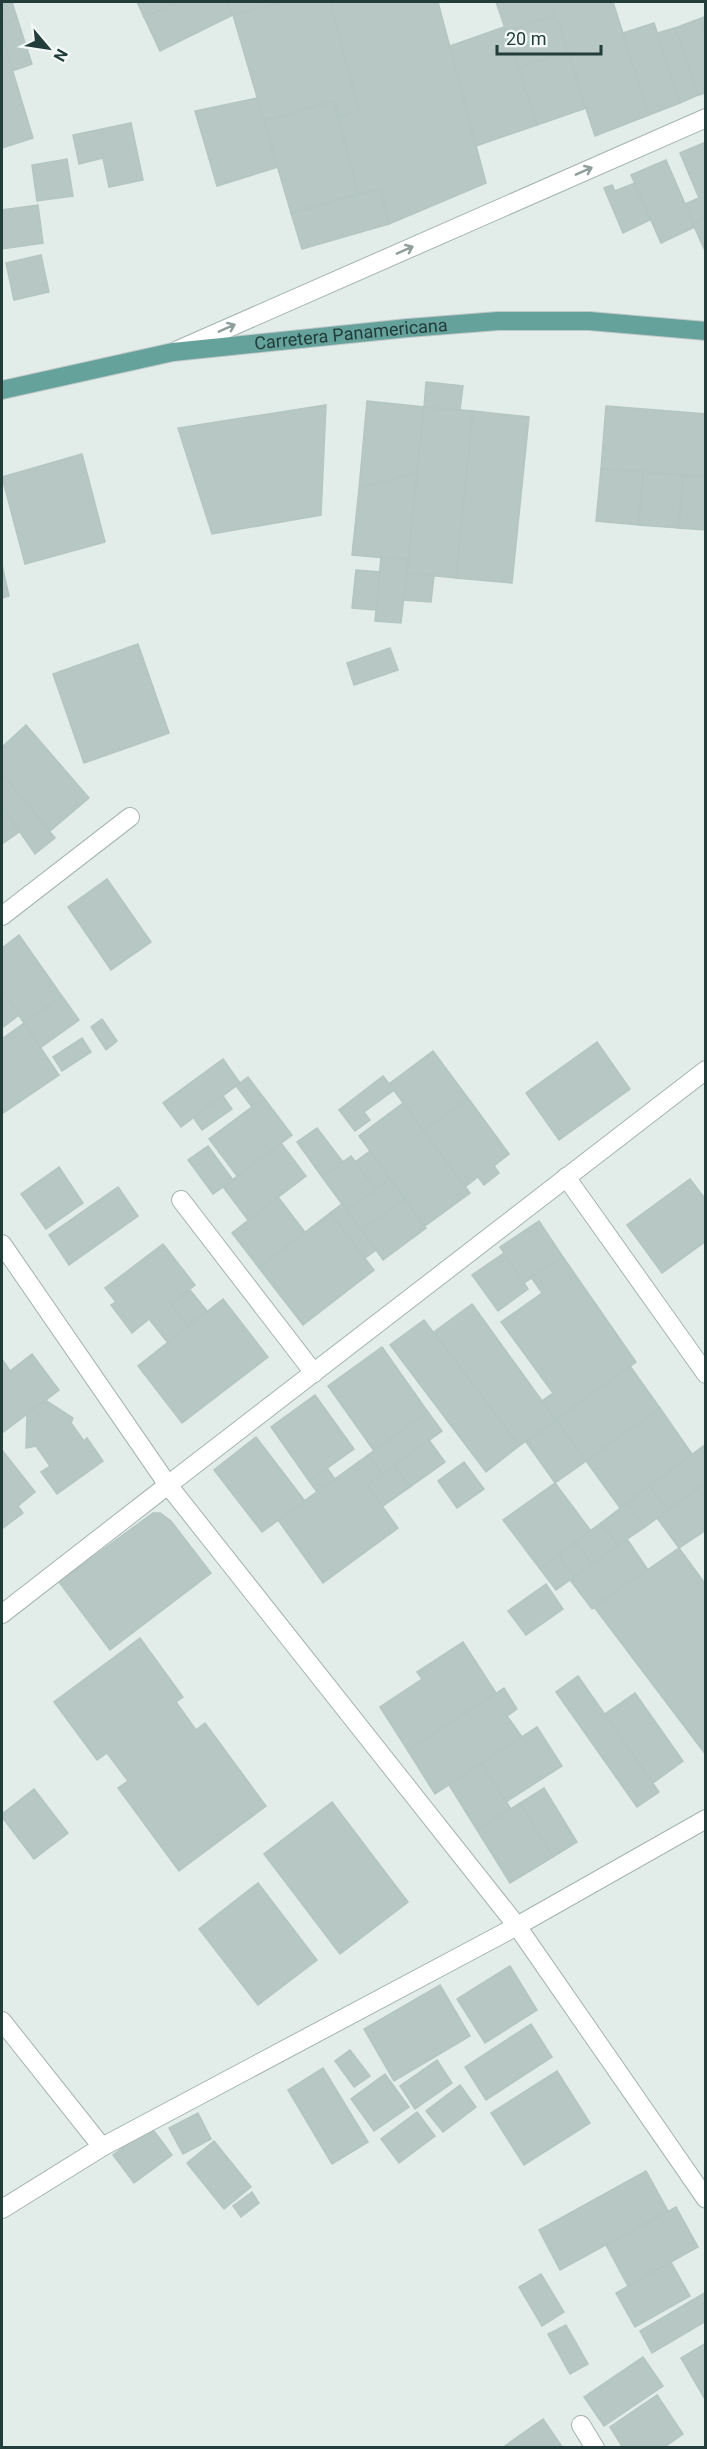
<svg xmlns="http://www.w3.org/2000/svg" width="707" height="2449" viewBox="0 0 707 2449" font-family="Roboto,sans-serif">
<rect width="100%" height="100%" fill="#e2ece9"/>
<!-- building -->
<g fill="#b7c7c3" stroke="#b4c6c1" stroke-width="1.5">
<path d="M2 2H12L17 18 2 23Z"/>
<path d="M137 2H178L144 17Z"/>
<path d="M178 2H227L233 15 160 51 144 17Z"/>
<path d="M227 2H278V3L233 15Z"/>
<path d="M283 2H330L359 111 338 117 334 101 264 121 233 15Z"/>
<path d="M330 2H438L486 183 389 224 380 189 358 194 338 117 359 111Z"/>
<path d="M496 2H551L556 15 506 31Z"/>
<path d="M551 2H613L649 115 595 136Z"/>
<path d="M556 15 568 52 519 68 506 31Z"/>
<path d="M704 17 706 93 698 95 675 28Z"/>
<path d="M17 18 32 64 12 71 2 36V23Z"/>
<path d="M654 23 680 103 649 115 623 33Z"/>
<path d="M504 27 537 125 476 146 450 46Z"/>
<path d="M675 28 698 95 680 103 657 33Z"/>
<path d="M2 36 33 138 2 148Z"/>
<path d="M568 52 586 108 537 125 519 68Z"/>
<path d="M257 98 278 167 217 186 195 111Z"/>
<path d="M334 101 358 194 291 213 264 121Z"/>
<path d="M131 123 143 180 109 187 103 158 79 164 73 135Z"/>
<path d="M706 142V218L693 224 685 204 699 198 680 153Z"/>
<path d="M67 159 73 196 37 201 32 165Z"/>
<path d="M666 160 695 227 661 243 631 175Z"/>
<path d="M635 183 650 220 623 233 604 188 612 185 615 191Z"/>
<path d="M380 189 389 224 302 249 291 213Z"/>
<path d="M38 205 43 243 2 249V210Z"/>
<path d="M706 218V250L705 251 693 224Z"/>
<path d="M41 255 49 292 14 300 6 263Z"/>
<path d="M426 382 463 386 460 410 424 407Z"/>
<path d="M367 401 424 407 417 472 359 489Z"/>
<path d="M326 405 321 515 212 534 178 428Z"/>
<path d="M606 406 706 414V477L601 469Z"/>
<path d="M424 407 473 411 456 578 407 573Z"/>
<path d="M473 411 529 417 512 583 456 578Z"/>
<path d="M82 454 105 542 25 564 2 477Z"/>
<path d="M601 469 643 472 639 525 596 521Z"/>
<path d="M417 472 408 560 352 555 359 489Z"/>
<path d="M643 472 683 475 679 528 639 525Z"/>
<path d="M683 475 706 477V530L679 528Z"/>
<path d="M381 557 408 560 401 623 375 621Z"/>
<path d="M2 565 9 596 2 598Z"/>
<path d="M356 570 380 572 376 610 352 608Z"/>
<path d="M407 573 434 576 431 602 404 600Z"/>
<path d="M138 644 169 733 84 763 53 674Z"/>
<path d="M390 648 398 670 354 685 347 663Z"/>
<path d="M26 725 89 798 50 831 2 774V747Z"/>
<path d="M2 774 55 838 35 854 2 806Z"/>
<path d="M2 806 19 832 2 844Z"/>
<path d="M107 879 151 942 111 970 68 907Z"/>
<path d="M19 935 62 996 24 1023 2 991V948Z"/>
<path d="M2 991 19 1015 2 1028Z"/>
<path d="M62 996 79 1020 40 1048 24 1023Z"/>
<path d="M102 1019 117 1041 106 1050 91 1027Z"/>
<path d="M24 1023 59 1075 3 1113 2 1110V1039Z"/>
<path d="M82 1038 91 1052 62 1071 53 1057Z"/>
<path d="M597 1042 630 1089 559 1140 526 1093Z"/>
<path d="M433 1051 468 1098 424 1131 389 1084Z"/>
<path d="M223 1059 240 1083 181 1127 163 1103Z"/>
<path d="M383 1076 394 1090 364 1112 370 1120 355 1131 339 1110Z"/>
<path d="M248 1077 264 1098 252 1107 236 1086Z"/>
<path d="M223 1096 232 1109 202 1130 193 1117Z"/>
<path d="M264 1098 292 1135 237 1176 209 1139Z"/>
<path d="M468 1098 509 1154 494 1166 499 1173 484 1185 478 1177 465 1187 424 1131Z"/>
<path d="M403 1103 470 1193 425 1226 359 1136Z"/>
<path d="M317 1128 343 1162 322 1177 297 1142Z"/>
<path d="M281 1143 306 1176 248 1220 223 1187Z"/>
<path d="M208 1146 233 1180 213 1194 188 1160Z"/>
<path d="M370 1151 390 1179 376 1190 355 1162Z"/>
<path d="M351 1156 376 1190 347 1211 322 1177Z"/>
<path d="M59 1167 83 1203 46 1229 21 1194Z"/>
<path d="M390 1179 405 1199 362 1230 347 1211Z"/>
<path d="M690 1179 706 1200V1241L662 1273 627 1225Z"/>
<path d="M118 1187 138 1216 69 1265 49 1235Z"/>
<path d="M278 1197 305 1232 259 1268 232 1233Z"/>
<path d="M405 1199 426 1228 383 1260 362 1230Z"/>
<path d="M342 1204 376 1250 365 1258 330 1213Z"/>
<path d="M330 1213 374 1270 303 1325 259 1268Z"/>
<path d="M539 1221 563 1257 524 1283 500 1247Z"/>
<path d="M163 1244 195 1285 171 1304 188 1327 168 1343 149 1319 132 1333 111 1305 116 1302 105 1288Z"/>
<path d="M504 1253 528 1289 498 1311 472 1275Z"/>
<path d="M563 1257 636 1362 556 1420 542 1401 553 1393 501 1322 542 1293 531 1277Z"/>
<path d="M190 1290 207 1311 188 1327 171 1304Z"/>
<path d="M223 1299 268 1357 182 1423 138 1366Z"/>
<path d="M472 1304 556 1420 519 1446 434 1332Z"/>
<path d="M424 1320 519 1446 486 1472 390 1345Z"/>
<path d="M382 1347 428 1412 374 1451 328 1386Z"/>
<path d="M32 1354 59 1390 2 1433V1359L10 1371Z"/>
<path d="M630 1366 660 1408 586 1461 556 1420Z"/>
<path d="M315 1395 354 1449 309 1481 271 1427Z"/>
<path d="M45 1400 73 1418 71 1423 84 1441 87 1438 103 1461 57 1494 41 1472 50 1466 36 1446 26 1448 27 1414Z"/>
<path d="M660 1408 692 1454 620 1508 586 1461Z"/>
<path d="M428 1412 442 1431 382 1474 368 1455Z"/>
<path d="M556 1420 586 1461 555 1483 526 1442Z"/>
<path d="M256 1437 305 1501 262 1532 214 1470Z"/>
<path d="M429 1440 445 1462 410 1487 394 1466Z"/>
<path d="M706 1444V1483L668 1510 650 1486Z"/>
<path d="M2 1450 35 1492 18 1506 23 1513 3 1528 2 1526Z"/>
<path d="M368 1455 382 1474 367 1485 398 1528 323 1583 278 1520Z"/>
<path d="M464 1462 484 1489 457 1508 438 1481Z"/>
<path d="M394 1466 410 1487 383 1506 367 1485Z"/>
<path d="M327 1468 335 1479 317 1492 309 1481Z"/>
<path d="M555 1483 591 1531 540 1569 503 1520Z"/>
<path d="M706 1483V1530L679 1548 657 1518Z"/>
<path d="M650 1486 668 1510 645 1527 627 1503Z"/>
<path d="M627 1503 645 1527 618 1545 601 1523Z"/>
<path d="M153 1513H160L171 1521 211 1573 110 1650 59 1582Z"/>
<path d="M601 1523 618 1545 592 1564 575 1542Z"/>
<path d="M627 1539 648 1570 592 1609 570 1580Z"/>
<path d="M575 1542 592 1564 574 1577 558 1555Z"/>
<path d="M679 1548 706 1585V1755L594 1607Z"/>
<path d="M558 1555 574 1577 556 1590 540 1569Z"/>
<path d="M546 1584 563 1609 526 1635 508 1611Z"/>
<path d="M140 1638 183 1697 176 1702 196 1730 205 1723 266 1806 179 1871 118 1788 128 1781 107 1753 97 1760 54 1702Z"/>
<path d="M463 1642 496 1693 408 1751 380 1707 422 1679 417 1672Z"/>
<path d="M578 1676 659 1792 637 1807 556 1692Z"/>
<path d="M504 1688 517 1709 507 1716 522 1737 435 1794 408 1751Z"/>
<path d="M635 1693 683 1761 653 1783 605 1714Z"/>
<path d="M537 1727 562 1766 506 1802 481 1763Z"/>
<path d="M481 1763 511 1809 477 1830 449 1785Z"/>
<path d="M544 1788 577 1842 553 1857 520 1803Z"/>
<path d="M34 1789 68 1833 34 1859 2 1817V1814Z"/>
<path d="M332 1802 408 1902 340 1954 264 1854Z"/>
<path d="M520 1803 553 1857 510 1883 477 1830Z"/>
<path d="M258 1883 317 1960 258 2005 199 1929Z"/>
<path d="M510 1966 537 2010 485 2043 457 1999Z"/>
<path d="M440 1985 470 2036 394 2081 364 2029Z"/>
<path d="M531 2024 552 2057 486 2100 465 2067Z"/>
<path d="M350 2050 370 2076 354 2087 335 2061Z"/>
<path d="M437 2060 452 2083 415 2109 400 2086Z"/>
<path d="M323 2068 368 2142 332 2164 288 2090Z"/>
<path d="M557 2071 590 2123 524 2165 491 2113Z"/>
<path d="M385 2074 409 2107 374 2131 351 2099Z"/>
<path d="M460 2085 476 2107 443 2132 426 2111Z"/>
<path d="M417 2112 435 2136 399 2163 381 2139Z"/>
<path d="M198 2113 211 2139 183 2154 169 2128Z"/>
<path d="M151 2127 172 2155 134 2183 113 2155Z"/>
<path d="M214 2141 251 2187 224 2209 187 2163Z"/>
<path d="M646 2171 668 2211 560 2270 539 2230Z"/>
<path d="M252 2192 259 2203 241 2217 233 2206Z"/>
<path d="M676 2207 698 2247 628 2286 606 2245Z"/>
<path d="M671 2262 690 2296 635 2327 616 2293Z"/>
<path d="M541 2274 564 2312 542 2326 519 2287Z"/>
<path d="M706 2292V2321L652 2353 640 2331Z"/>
<path d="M566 2325 588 2364 570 2374 548 2334Z"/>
<path d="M706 2343V2401L681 2358Z"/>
<path d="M643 2357 663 2386 604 2426 584 2397Z"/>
<path d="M657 2395 683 2434 663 2448H623L610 2427Z"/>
<path d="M543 2419 563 2448H502Z"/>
</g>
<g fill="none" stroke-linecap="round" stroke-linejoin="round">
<defs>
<g id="minor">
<path d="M178 350 706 118"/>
<path d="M2 916 130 817"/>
<path d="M566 1177 706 1374"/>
<path d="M181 1200 314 1373"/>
<path d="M2 1244 168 1485 706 1070"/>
<path d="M2 1614 168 1485 517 1926 706 2199"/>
<path d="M2 2021 102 2147"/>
<path d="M2 2209 102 2147 517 1926 706 1819"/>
<path d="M581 2425 595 2448"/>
</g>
<g id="major">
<path id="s1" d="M2 390 173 352 408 328 498 321H589L706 331"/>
</g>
</defs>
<!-- minor casing -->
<use href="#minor" stroke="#a5b4b1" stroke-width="20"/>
<!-- major casing -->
<use href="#major" stroke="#c1c9c8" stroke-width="20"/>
<!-- minor -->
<use href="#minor" stroke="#fff" stroke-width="18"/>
<!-- major -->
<use href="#major" stroke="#66a29c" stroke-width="18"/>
</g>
<!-- one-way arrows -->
<defs><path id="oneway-shaft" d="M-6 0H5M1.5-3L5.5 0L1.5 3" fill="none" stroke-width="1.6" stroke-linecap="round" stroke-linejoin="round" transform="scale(1.5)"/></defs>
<g stroke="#909e9c">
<use href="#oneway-shaft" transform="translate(584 171) rotate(-24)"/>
<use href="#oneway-shaft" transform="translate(405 250) rotate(-24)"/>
<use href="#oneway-shaft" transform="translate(227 328) rotate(-24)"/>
</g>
<g text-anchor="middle" stroke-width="5" stroke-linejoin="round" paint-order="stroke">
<!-- street labels -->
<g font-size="18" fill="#223d3a" stroke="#f2f9f6">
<text dy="6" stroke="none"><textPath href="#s1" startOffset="354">Carretera Panamericana</textPath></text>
</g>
</g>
<!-- border -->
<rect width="707" height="2449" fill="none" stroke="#223d3a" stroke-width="6"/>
<!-- north arrow -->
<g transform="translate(48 48) rotate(119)" stroke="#f2f9f6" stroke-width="4.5" paint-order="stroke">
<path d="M0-4.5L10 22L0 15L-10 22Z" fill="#223d3a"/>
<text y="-9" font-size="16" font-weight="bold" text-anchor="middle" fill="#223d3a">N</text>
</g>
<!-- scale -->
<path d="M497 45v9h104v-9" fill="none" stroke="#223d3a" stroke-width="3"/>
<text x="506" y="45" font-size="18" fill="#223d3a" stroke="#f2f9f6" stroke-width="4.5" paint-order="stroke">20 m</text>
</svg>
